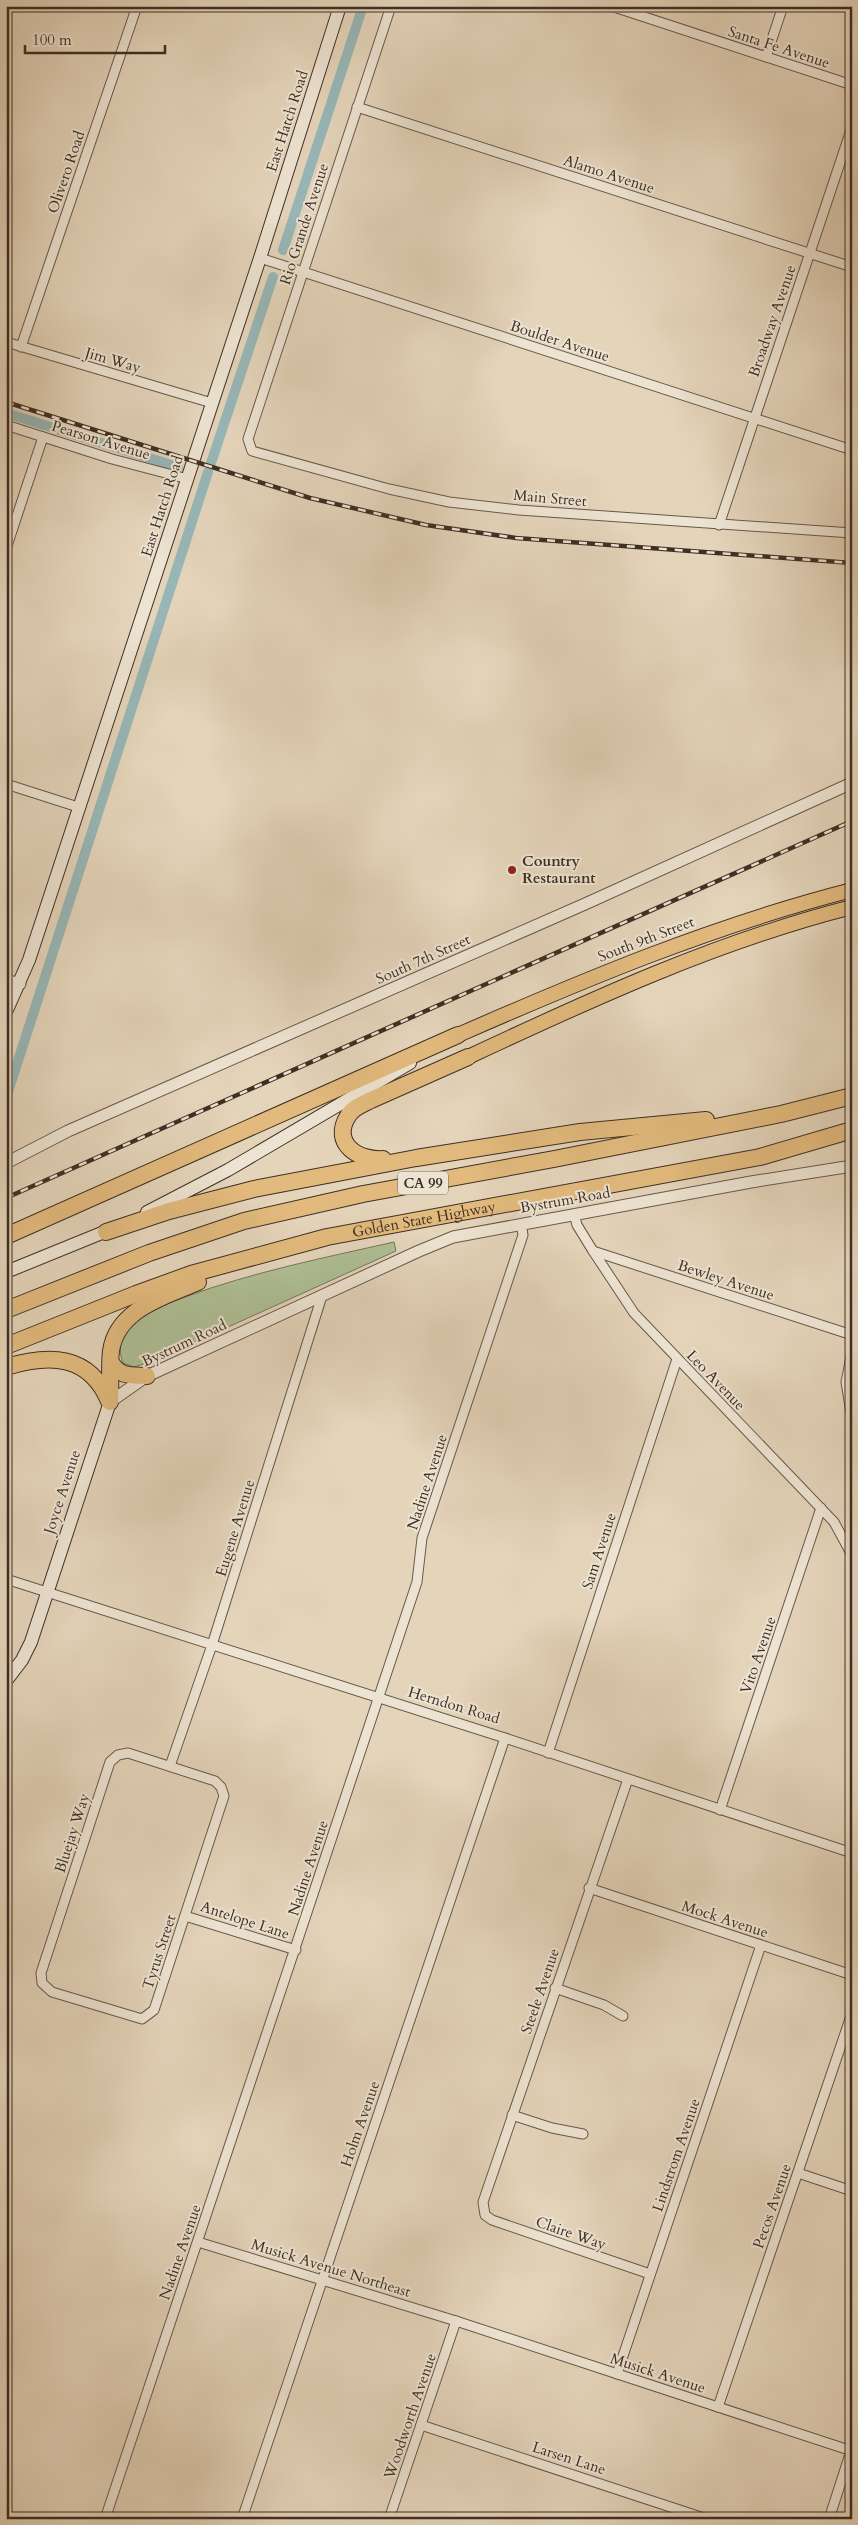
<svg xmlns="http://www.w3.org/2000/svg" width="858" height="2525" viewBox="0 0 858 2525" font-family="Cardo,serif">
<rect width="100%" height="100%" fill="#e4d4ba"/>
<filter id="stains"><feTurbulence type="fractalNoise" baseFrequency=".004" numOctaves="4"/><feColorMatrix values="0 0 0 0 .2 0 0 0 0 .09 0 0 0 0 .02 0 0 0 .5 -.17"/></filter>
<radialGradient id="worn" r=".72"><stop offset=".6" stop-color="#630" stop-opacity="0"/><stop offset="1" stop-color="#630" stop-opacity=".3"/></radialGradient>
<!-- green -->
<path fill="#aebe94" stroke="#76765c" d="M394 1242 396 1251 153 1361 134 1367 123 1363C118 1351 120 1337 128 1327 142 1311 166 1304 185 1297 253 1272 323 1258 394 1242Z"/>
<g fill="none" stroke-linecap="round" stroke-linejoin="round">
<!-- canal -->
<g stroke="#97b7b7" stroke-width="10">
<path d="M283 250 363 6"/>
<path d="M6 413 178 467"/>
<path d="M211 463 273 277"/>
<path d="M6 1098 208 472"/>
</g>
<defs>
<g id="minor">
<path d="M391 6 248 439 252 451 389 489 449 502 519 510 852 533"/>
<path d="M611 6 852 85"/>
<path d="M766 57 783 6"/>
<path d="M357 107 852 267"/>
<path d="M260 258 852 450"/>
<path d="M6 342 212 403"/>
<path d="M21 347 137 6"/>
<path d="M6 425 112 459 188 479"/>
<path d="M719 525 852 127"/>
<path d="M6 549 43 437"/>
<path d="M6 784 78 807"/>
<path d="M574 1214 577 1225 593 1251 634 1313 834 1522 852 1555"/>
<path d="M593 1251 852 1335"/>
<path d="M852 1352 846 1382 852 1419"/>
<path d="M6 1579 505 1738 852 1853"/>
<path d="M128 1753 215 1781 221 1787 224 1796 154 2010 142 2019 52 1992 42 1983 41 1973 110 1762 118 1755Z"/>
<path d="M548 1753 677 1359"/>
<path d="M170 1766 212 1645 322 1296"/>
<path d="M628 1779 483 2202 485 2215 492 2220 650 2274"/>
<path d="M720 1810 821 1508"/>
<path d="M589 1888 852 1975"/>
<path d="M185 1916 296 1950"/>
<path d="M555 1988 604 2005 623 2016"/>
<path d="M512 2115 552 2128 583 2134"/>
<path d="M798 2173 852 2191"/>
<path d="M198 2242 456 2321 852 2451"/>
<path d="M617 2374 761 1945"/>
<path d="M718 2407 852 2013"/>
<path d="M421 2425 707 2519"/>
<path d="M105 2519 417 1582 422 1538 523 1235 521 1224"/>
<path d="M242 2519 505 1738"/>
<path d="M389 2519 456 2321"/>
<path d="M829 2519 851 2451"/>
</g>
<g id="tertiary">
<path d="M6 980 20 984"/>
<path d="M6 1163 68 1131 585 904 852 783"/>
<path d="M110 1402 147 1376 419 1251 453 1237 751 1182 852 1166"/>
</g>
<g id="secondary">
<path d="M6 1012 29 960 260 258 340 6"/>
<path d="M147 1212 228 1170 410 1063"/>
<path d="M6 1272 114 1228"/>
<path d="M6 1681 22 1660 31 1642 110 1402"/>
</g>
<g id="primary">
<path d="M458 1035C586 979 715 925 852 890"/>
<path d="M468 1057C592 999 718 941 852 907"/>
</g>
<g id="motorway">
<path d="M383 1159C358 1161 331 1143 348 1116 353 1107 363 1104 371 1100L468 1057"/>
<path d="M106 1232 169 1211 254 1189 416 1158 580 1132 706 1120"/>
<path d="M6 1236 458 1035"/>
<path d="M6 1310 149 1253 244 1221 363 1194 554 1159 781 1114 852 1096"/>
<path id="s1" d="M6 1346 136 1294 191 1274 327 1237 760 1157 852 1130"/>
<path d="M112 1364C120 1377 132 1375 147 1376"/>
<path d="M6 1367C49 1354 89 1354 109 1401"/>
<path d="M110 1402C111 1386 109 1366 111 1351 117 1309 164 1297 198 1282"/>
</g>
</defs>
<!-- minor casing -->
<use href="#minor" stroke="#68584a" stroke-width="11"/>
<!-- tertiary casing -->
<use href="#tertiary" stroke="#68584a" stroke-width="13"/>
<!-- secondary casing -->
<use href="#secondary" stroke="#3e2f24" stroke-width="14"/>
<!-- primary casing -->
<use href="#primary" stroke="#3e2f24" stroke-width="16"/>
<!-- motorway casing -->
<use href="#motorway" stroke="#3e2f24" stroke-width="18"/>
<!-- minor -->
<use href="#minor" stroke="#ede3d2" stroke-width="9"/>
<!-- tertiary -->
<use href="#tertiary" stroke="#ede3d2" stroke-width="11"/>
<!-- secondary -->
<use href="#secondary" stroke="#ede3d2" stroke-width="12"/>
<!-- primary -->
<use href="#primary" stroke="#e2ba7d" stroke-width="14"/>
<!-- motorway -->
<use href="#motorway" stroke="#e2ba7d" stroke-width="16"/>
<defs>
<g id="rail">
<path d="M6 402 310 498 426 525 516 538 852 563"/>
<path d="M6 1198 852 821"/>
</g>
</defs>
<!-- rail casing -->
<use href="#rail" stroke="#3e2f24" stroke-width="4.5"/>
<!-- rail -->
<use href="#rail" stroke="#ede3d2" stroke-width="2.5" stroke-dasharray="8" stroke-linecap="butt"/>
</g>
<!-- markers -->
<circle fill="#8f2418" stroke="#ede3d2" stroke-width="2" cx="512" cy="870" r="5"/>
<g text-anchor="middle" stroke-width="4" stroke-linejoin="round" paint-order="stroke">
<!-- shield labels -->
<rect fill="#ede3d2" stroke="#726558" stroke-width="1" x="398" y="1171.5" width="50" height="23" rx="4"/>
<g font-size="14" font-weight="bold" fill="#3e2f24">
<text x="423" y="1188">CA 99</text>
</g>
<!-- street labels -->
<g font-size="15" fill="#3e2f24" stroke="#ede3d2">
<text transform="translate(779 47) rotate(18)" y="5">Santa Fe Avenue</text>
<text transform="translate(287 121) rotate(-72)" y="5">East Hatch Road</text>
<text transform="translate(66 172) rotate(-71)" y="5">Olivero Road</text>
<text transform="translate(609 174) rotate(18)" y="5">Alamo Avenue</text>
<text transform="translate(304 224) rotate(-72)" y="5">Rio Grande Avenue</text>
<text transform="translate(772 321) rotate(-71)" y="5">Broadway Avenue</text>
<text transform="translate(560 341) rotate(18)" y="5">Boulder Avenue</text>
<text transform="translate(113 360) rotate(16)" y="5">Jim Way</text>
<text transform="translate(101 440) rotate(17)" y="5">Pearson Avenue</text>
<text transform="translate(550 498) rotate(5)" y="5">Main Street</text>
<text transform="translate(162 506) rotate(-72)" y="5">East Hatch Road</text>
<text transform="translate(646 939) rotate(-21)" y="5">South 9th Street</text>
<text transform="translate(423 959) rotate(-24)" y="5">South 7th Street</text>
<text transform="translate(565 1200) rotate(-10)" y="5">Bystrum Road</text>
<text dy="5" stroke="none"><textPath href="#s1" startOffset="438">Golden State Highway</textPath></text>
<text transform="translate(726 1280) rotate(18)" y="5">Bewley Avenue</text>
<text transform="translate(184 1343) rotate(-25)" y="5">Bystrum Road</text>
<text transform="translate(716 1380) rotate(46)" y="5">Leo Avenue</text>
<text transform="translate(427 1482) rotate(-72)" y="5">Nadine Avenue</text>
<text transform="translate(62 1492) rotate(-72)" y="5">Joyce Avenue</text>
<text transform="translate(235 1528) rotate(-73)" y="5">Eugene Avenue</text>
<text transform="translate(599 1551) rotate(-72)" y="5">Sam Avenue</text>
<text transform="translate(758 1655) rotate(-71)" y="5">Vito Avenue</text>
<text transform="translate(454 1705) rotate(17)" y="5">Herndon Road</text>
<text transform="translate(72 1833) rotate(-72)" y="5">Bluejay Way</text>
<text transform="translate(308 1868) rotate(-72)" y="5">Nadine Avenue</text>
<text transform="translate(725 1919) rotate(18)" y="5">Mock Avenue</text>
<text transform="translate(245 1920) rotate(18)" y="5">Antelope Lane</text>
<text transform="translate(159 1952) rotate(-72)" y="5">Tyrus Street</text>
<text transform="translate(540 1991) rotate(-71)" y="5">Steele Avenue</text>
<text transform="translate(360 2124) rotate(-71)" y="5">Holm Avenue</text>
<text transform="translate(676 2155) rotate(-71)" y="5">Lindstrom Avenue</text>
<text transform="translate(772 2206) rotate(-71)" y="5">Pecos Avenue</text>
<text transform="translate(571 2233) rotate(19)" y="5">Claire Way</text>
<text transform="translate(180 2252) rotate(-71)" y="5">Nadine Avenue</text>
<text transform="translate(331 2268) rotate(17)" y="5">Musick Avenue Northeast</text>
<text transform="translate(658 2373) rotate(18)" y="5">Musick Avenue</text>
<text transform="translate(410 2416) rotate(-71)" y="5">Woodworth Avenue</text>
<text transform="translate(569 2458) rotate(18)" y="5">Larsen Lane</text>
</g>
<!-- poi labels -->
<g font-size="15" font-weight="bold" fill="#3e2f24" stroke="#ede3d2" text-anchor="start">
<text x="522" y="866">Country<tspan x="522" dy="17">Restaurant</tspan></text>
</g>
</g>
<!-- margin -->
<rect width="858" height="2525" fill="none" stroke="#e4d4ba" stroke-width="25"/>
<rect x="8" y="8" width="843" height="2510" fill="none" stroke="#3e2f24" stroke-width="2.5"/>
<rect x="12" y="12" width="833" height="2500" fill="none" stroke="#3e2f24"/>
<!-- scale -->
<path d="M25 45v8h140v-8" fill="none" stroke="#3e2f24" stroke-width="2.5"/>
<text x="32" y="45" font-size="15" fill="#3e2f24" stroke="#ede3d2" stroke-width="4" paint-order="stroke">100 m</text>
<rect width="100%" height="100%" filter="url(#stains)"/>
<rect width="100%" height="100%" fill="url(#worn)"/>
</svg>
